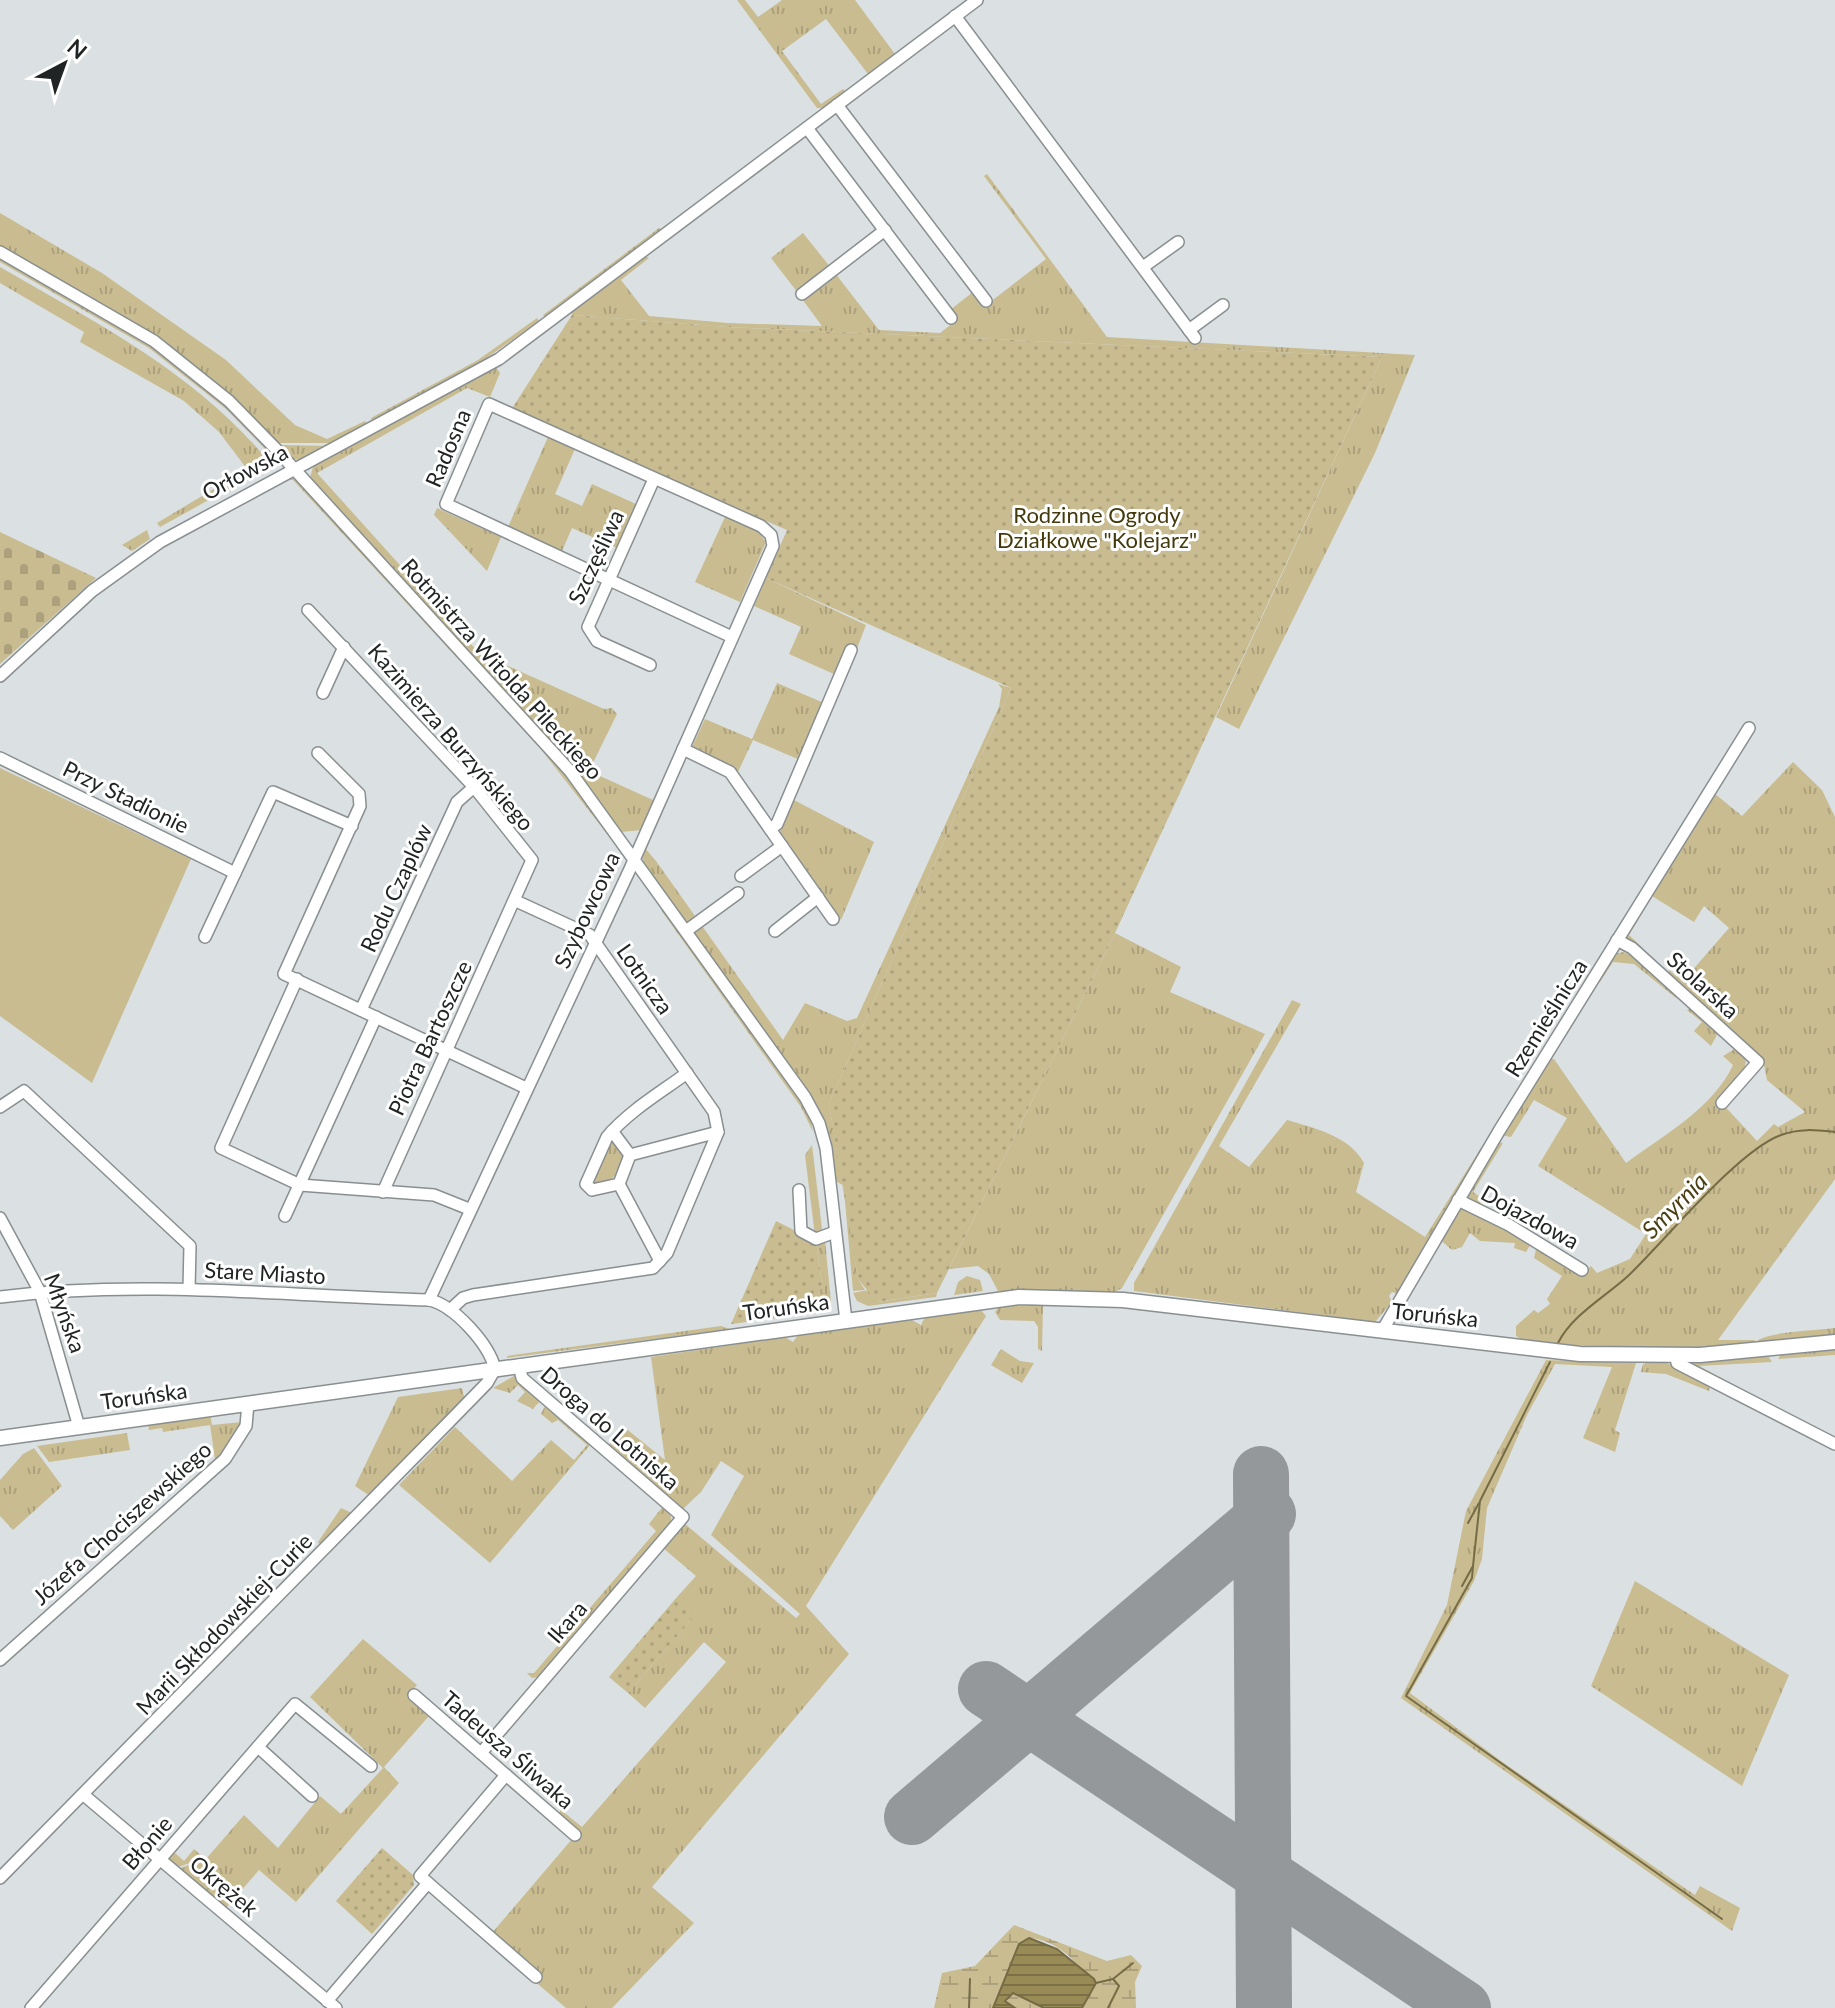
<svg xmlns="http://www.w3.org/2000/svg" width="1835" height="2008" viewBox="0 0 1835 2008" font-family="Lato,sans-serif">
<defs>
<pattern id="grass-tufts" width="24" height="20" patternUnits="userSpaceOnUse" patternTransform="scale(2)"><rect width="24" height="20" fill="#c8bc90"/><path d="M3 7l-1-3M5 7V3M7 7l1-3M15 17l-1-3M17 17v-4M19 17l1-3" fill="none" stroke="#aca17c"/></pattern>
<pattern id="wetland-marsh" width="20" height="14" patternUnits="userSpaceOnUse" patternTransform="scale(2)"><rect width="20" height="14" fill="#c8bc90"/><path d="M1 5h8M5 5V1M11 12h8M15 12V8" fill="none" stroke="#aca17c"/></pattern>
<pattern id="cemetery-stones" width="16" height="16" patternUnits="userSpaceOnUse" patternTransform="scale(2)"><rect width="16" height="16" fill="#c8bc90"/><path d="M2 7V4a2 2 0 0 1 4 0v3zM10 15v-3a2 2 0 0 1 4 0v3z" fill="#aca17c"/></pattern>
<pattern id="garden-dots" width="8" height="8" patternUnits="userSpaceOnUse" patternTransform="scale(2)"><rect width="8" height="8" fill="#c8bc90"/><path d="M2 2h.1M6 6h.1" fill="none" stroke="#aca17c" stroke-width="1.8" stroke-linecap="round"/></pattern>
<pattern id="water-rules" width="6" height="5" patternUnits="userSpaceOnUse" patternTransform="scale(2)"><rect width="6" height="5" fill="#998b55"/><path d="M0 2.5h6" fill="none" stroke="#7c7146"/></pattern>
</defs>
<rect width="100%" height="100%" fill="#dbe0e2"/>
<!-- grass -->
<g fill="url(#grass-tufts)">
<path d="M737 0H745L758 17 782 0H855L895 54 868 74 826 19 782 51 821 104 843 89 845 91 823 108H817Z"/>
<path d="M987 174 1107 337 1415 355 1375 453 1239 729 1216 717 1382 357 727 327 572 315 571 311 643 255 649 258 621 280 649 316 728 323 822 326 802 299 835 273 879 330 940 333 957 320 950 310 973 292 985 306 1046 259 984 176Z"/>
<path d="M0 213 102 273 226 360 295 425 327 439 365 421 367 424 330 443H276L226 392 162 341 0 246Z"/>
<path d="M659 228 661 229 545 317 543 315Z"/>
<path d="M803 233 831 268 798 293 771 258Z"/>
<path d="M0 257 151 345 228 405 270 449 267 451 226 409 149 348 0 262Z"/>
<path d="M0 267C86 317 173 361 243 433 252 443 265 454 270 466L160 527 157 523 247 469 219 432 184 401 80 342 84 332 0 283Z"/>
<path d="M537 318 539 321 471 369 372 421 371 418 478 360Z"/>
<path d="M495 366 500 373 490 397 467 388 317 473 479 653 604 709 612 708 617 714 589 771 653 800 662 784 642 830 621 832 554 745 310 478 314 463Z"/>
<path d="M548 437 575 449 555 494 582 506 592 484 636 504 617 548 572 528 562 551 508 527Z"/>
<path d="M282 445 330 446 302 460 292 459Z"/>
<path d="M289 477 298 480 461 657 459 660 293 480 282 479Z"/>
<path d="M437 508 501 537 487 571 434 515Z"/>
<path d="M725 517 757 530 766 542 740 602 695 582Z"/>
<path d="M147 530 150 539 132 551 122 545Z"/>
<path d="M766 578 866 625 856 651 836 675 789 654 801 627 754 606Z"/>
<path d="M466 662 564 772 614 838 611 839 540 748 463 664Z"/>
<path d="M777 683 824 703 800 760 753 740 737 774 692 747 705 719 752 739Z"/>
<path d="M998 684 1011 688 829 1104 843 1185 837 1182 833 1170 812 1101 644 864 641 852 644 847 656 861 783 1040 805 1003 847 1021 857 1018 999 707 1002 689Z"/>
<path d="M1793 762 1822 790 1835 817V1179L1718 1340H1755L1754 1343C1675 1350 1600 1350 1522 1340L1516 1336V1326L1534 1310 1538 1313 1550 1304 1547 1299 1562 1276 1534 1258 1537 1245 1582 1274 1591 1266 1597 1273 1630 1259 1646 1234 1538 1166 1567 1118 1534 1100 1511 1137 1500 1135 1548 1058 1554 1059 1626 1163C1664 1135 1713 1108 1733 1065L1723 1056 1738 1047 1746 1059 1745 1068 1719 1100 1757 1141 1774 1124 1778 1127 1805 1112 1767 1080 1763 1060 1667 975 1669 970 1683 981 1729 928 1704 906 1694 922 1652 896 1629 935 1644 949 1623 936 1714 793 1742 816Z"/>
<path d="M794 800 874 842 841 920 780 832Z"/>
<path d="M664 908 794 1090 810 1117 813 1132 801 1107 661 910Z"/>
<path d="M1619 928 1397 1294 1392 1292 1389 1296 1392 1302 1375 1322 1134 1291V1283L1292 1000 1301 1004 1219 1146 1249 1167 1287 1120C1314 1128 1350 1136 1364 1163L1356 1192 1425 1237Z"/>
<path d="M1115 933 1181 967 1170 992 1265 1034 1122 1288 1115 1292 998 1291 989 1274 978 1266 949 1269Z"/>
<path d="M1623 952 1633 956 1676 992V998L1634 964 1613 962 1600 982 1596 980 1615 954Z"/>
<path d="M1691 1007 1719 1031 1711 1046 1694 1031 1702 1022 1687 1010Z"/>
<path d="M613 1140 623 1153C622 1173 614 1180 596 1186L591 1182Z"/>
<path d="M1496 1142 1503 1143 1473 1192 1485 1200 1477 1205 1463 1197Z"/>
<path d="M812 1145 822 1229 815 1236 805 1155Z"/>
<path d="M844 1190 858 1279 865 1290 853 1291Z"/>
<path d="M1459 1208H1464L1532 1242 1526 1252 1514 1248 1515 1243 1480 1241 1470 1233 1462 1247 1452 1250 1438 1238Z"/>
<path d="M825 1240 831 1303 823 1312 810 1314 822 1285 816 1241Z"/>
<path d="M967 1276 980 1280 983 1291 954 1295 958 1282Z"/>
<path d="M868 1290 878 1302 937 1293 936 1297 868 1306 857 1301 853 1293Z"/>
<path d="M1043 1305 1042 1351 1038 1349V1327L1034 1321 1000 1320 995 1312 1000 1306Z"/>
<path d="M980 1309 986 1316 806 1606 849 1654 652 1887 694 1923 612 2008H566L486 1940 572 1839 552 1821 561 1810 582 1827 726 1662 704 1642 645 1708 628 1693 696 1614 677 1597 696 1576 663 1548 684 1523 796 1618 800 1614 711 1535 744 1476 721 1461 701 1492 683 1509 607 1447 624 1427 665 1460 651 1357 785 1337 793 1342 798 1335 910 1319 921 1325 925 1317Z"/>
<path d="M721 1326 730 1329 507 1358V1356Z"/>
<path d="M1835 1328V1336L1759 1344 1758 1340C1776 1331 1811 1331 1835 1328Z"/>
<path d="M1835 1348V1355L1778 1359 1781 1354Z"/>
<path d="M1001 1349 1020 1361 1034 1363 1022 1383 991 1365Z"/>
<path d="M1768 1356 1772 1362 1699 1366 1759 1398 1757 1400 1689 1364Z"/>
<path d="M1546 1360 1636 1363 1615 1430 1620 1433 1615 1452 1583 1438 1612 1367 1555 1364 1527 1415 1487 1508 1482 1559 1474 1581 1410 1693 1501 1761 1695 1895 1700 1886 1740 1908 1732 1931 1401 1698 1447 1605 1466 1511Z"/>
<path d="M1650 1362 1667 1363 1710 1385 1709 1391 1666 1374 1641 1372 1643 1364Z"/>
<path d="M514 1376 540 1401 533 1409 517 1401 525 1392 518 1385 510 1393 493 1388Z"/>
<path d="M462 1388 465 1401 370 1496 355 1486 398 1397Z"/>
<path d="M545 1406 590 1445 490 1563 399 1485 455 1427 512 1481 551 1440 574 1460 587 1445 558 1420 552 1423 541 1414Z"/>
<path d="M210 1415 212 1425 242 1422 223 1457 190 1485 188 1483 215 1459 210 1425 163 1432 162 1428 149 1430 148 1425Z"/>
<path d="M127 1433 130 1450 49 1462 37 1446Z"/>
<path d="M34 1448 62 1486 13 1530 0 1516V1480L23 1454Z"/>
<path d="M664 1505 671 1517V1527L539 1677 532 1678 527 1673H534L656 1531 649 1524Z"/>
<path d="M341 1508 352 1513 320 1545 318 1542Z"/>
<path d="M1635 1581 1789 1675 1742 1786 1591 1686Z"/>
<path d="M363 1639 417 1685 407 1697 429 1716 384 1767 399 1783 296 1902 259 1870 226 1908 180 1868 206 1859 244 1815 278 1848 320 1796 341 1814 383 1768 310 1697Z"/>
<path d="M194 1849 204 1858 178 1867 169 1859 175 1853 184 1861Z"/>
</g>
<!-- wetland -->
<g fill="url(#wetland-marsh)">
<path d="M1014 1925 1107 1961 1131 1955 1142 1966 1135 1982 1136 2008H1082L1091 1987C1082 1964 1056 1939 1029 1938L1019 1944 993 2008H934L942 1973 975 1966Z"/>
<path d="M1013 1993 1044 2008H1015L1007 2004 1008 1996Z"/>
</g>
<!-- cemetery -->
<path fill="url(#cemetery-stones)" d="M0 532 96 578 0 664Z"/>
<!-- garden -->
<g fill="url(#garden-dots)">
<path d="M572 315 727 327 1382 357 1115 933 937 1293 877 1302 858 1279 829 1104 1011 688 766 578 787 530 511 410Z"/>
<path d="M776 1221 816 1241 822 1285 810 1314 731 1324Z"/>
<path d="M677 1597 697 1613 628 1693 609 1677Z"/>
<path d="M382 1848 413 1875 414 1885 372 1934 336 1901Z"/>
</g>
<!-- pitch -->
<path fill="#c8bc90" d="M0 768 191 859 92 1083 0 1016Z"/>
<!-- water -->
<path fill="url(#water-rules)" stroke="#756c46" stroke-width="2" d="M1029 1938 1057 1949 1094 1979 1096 1983 1082 2008H1044L1013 1993 1005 2001 1015 2008H993L1019 1944Z"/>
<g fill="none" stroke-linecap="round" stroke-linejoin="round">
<!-- stream -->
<g stroke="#756c46" stroke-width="2">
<path d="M1558 1343C1572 1315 1605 1297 1628 1276 1665 1241 1737 1151 1781 1135 1799 1128 1816 1130 1835 1132"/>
<path d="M1468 1523 1479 1503"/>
<path d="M1473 1566 1472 1578 1406 1696 1722 1919"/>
<path d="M1462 1586 1473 1566 1480 1501 1550 1362"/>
<path d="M1096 1983 1113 1979 1133 1963"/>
<path d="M969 2008 970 1979"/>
<path d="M1108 2008 1119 1986 1113 1979"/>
</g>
<!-- runway -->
<g stroke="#94989a" stroke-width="56">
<path d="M1261 1474 1264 2008"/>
<path d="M986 1689 1463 2008"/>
<path d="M912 1817 1268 1514"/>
</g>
<defs>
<g id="minor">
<path d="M955 16 1195 338"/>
<path d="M837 105 986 301"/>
<path d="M807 128 951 318"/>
<path d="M0 252 154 341 229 401 275 448 570 771 805 1097 819 1123 826 1148 846 1321"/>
<path d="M1143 267 1178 242"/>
<path d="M802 294 885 230"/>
<path d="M1189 330 1223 305"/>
<path d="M308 610 474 787 532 860 383 1192"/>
<path d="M650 665 597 641 588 627 654 479"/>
<path d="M0 676 92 591 160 542 499 359 977 0"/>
<path d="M323 693 344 647"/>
<path d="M683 749 730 772 833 919"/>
<path d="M318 753 359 794 360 806 284 974 526 1088"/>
<path d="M0 758 235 873"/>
<path d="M770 829 777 824 851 650"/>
<path d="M741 876 782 846"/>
<path d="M686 931 738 893"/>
<path d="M775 931 818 897"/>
<path d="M205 937 273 792 352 826"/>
<path d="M1617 940 1632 948 1758 1062 1722 1103"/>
<path d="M297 979 221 1148 300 1185 434 1195 469 1209"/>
<path d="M361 1010 457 802 474 787"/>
<path d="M0 1107 24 1091 190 1246 189 1289"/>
<path d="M612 1131 630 1155 619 1184 592 1190 586 1184 607 1137C629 1111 660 1093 687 1073"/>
<path d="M630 1155 718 1132"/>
<path d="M619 1184 660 1261"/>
<path d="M799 1190 801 1231 816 1239 835 1232"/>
<path d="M1458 1200 1509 1225 1582 1270"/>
<path d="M285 1216 376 1017"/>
<path d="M0 1218 40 1292 79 1427"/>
<path d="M0 1297C139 1279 289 1296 429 1300 454 1305 489 1344 495 1369L487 1383 449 1422 0 1878"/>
<path d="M429 1300 630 869 773 546 771 535 761 526 489 404 446 504 732 637"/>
<path d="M450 1310 463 1298 473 1295 653 1268 667 1253 718 1132 714 1112 590 935 516 901"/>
<path d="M1382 1331 1499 1131 1749 728"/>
<path d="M1676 1356 1677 1363 1835 1444"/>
<path d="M0 1660 225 1459 246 1426 248 1403"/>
<path d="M414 1695 575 1835"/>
<path d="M258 1747 312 1796"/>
<path d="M481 1753 683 1517 522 1378 519 1365"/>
<path d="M506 1775 420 1876 536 1977"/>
<path d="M85 1796 336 2008"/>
<path d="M327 2001 428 1883"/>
<path d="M31 2008 295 1704 371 1766"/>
</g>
<path id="major" d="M0 1438 1019 1297 1123 1300 1580 1354 1700 1355 1835 1342"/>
</defs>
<!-- minor casing -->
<use href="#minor" stroke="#898f90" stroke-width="14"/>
<!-- major casing -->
<use href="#major" stroke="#898f90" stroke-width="17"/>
<!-- minor -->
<use href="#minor" stroke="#fff" stroke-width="11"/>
<!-- major -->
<use href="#major" stroke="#fff" stroke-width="14"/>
</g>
<g text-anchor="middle" stroke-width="6" stroke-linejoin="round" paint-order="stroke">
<!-- street labels -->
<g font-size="22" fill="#212424" stroke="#fff">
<text transform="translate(448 448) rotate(-67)" y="8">Radosna</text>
<text transform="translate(245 472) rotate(-28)" y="8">Orłowska</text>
<text transform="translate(596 557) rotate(-65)" y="8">Szczęśliwa</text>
<text transform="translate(502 669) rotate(48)" y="8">Rotmistrza Witolda Pileckiego</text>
<text transform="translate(451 737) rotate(49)" y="8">Kazimierza Burzyńskiego</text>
<text transform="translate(126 797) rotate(26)" y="8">Przy Stadionie</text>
<text transform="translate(396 888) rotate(-65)" y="8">Rodu Czaplów</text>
<text transform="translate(587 910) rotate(-65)" y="8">Szybowcowa</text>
<text transform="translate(645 979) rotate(55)" y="8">Lotnicza</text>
<text transform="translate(1703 985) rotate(42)" y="8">Stolarska</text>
<text transform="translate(1546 1018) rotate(-58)" y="8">Rzemieślnicza</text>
<text transform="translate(430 1038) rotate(-65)" y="8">Piotra Bartoszcze</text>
<text transform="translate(1530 1217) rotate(29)" y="8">Dojazdowa</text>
<text transform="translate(265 1273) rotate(3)" y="8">Stare Miasto</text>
<text transform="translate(786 1307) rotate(-8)" y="8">Toruńska</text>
<text transform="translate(65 1313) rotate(70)" y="8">Młyńska</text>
<text transform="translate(1435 1315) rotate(6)" y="8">Toruńska</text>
<text transform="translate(144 1396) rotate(-8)" y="8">Toruńska</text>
<text transform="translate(610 1428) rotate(41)" y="8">Droga do Lotniska</text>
<text transform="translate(122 1523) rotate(-42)" y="8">Józefa Chociszewskiego</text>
<text transform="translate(567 1622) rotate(-49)" y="8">Ikara</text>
<text transform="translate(224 1624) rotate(-46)" y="8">Marii Skłodowskiej-Curie</text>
<text transform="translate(508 1750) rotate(41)" y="8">Tadeusza Śliwaka</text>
<text transform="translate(147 1843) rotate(-49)" y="8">Błonie</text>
<text transform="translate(224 1886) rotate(40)" y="8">Okrężek</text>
</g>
<!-- park labels -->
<g font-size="22" fill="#43390b" stroke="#fff">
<text x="1097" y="523">Rodzinne Ogrody<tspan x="1097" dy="25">Działkowe "Kolejarz"</tspan></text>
</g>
<!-- water labels -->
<g font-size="24" font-style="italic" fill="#4a3f13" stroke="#fff">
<text transform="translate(1675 1206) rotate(-45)" y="8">Smyrnia</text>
</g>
</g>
<!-- north arrow -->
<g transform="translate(64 64) rotate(41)" stroke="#ffffff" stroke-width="6" paint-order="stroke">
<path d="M0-6L14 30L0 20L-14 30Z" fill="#212424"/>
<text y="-12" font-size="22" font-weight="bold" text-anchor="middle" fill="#212424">N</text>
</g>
</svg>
